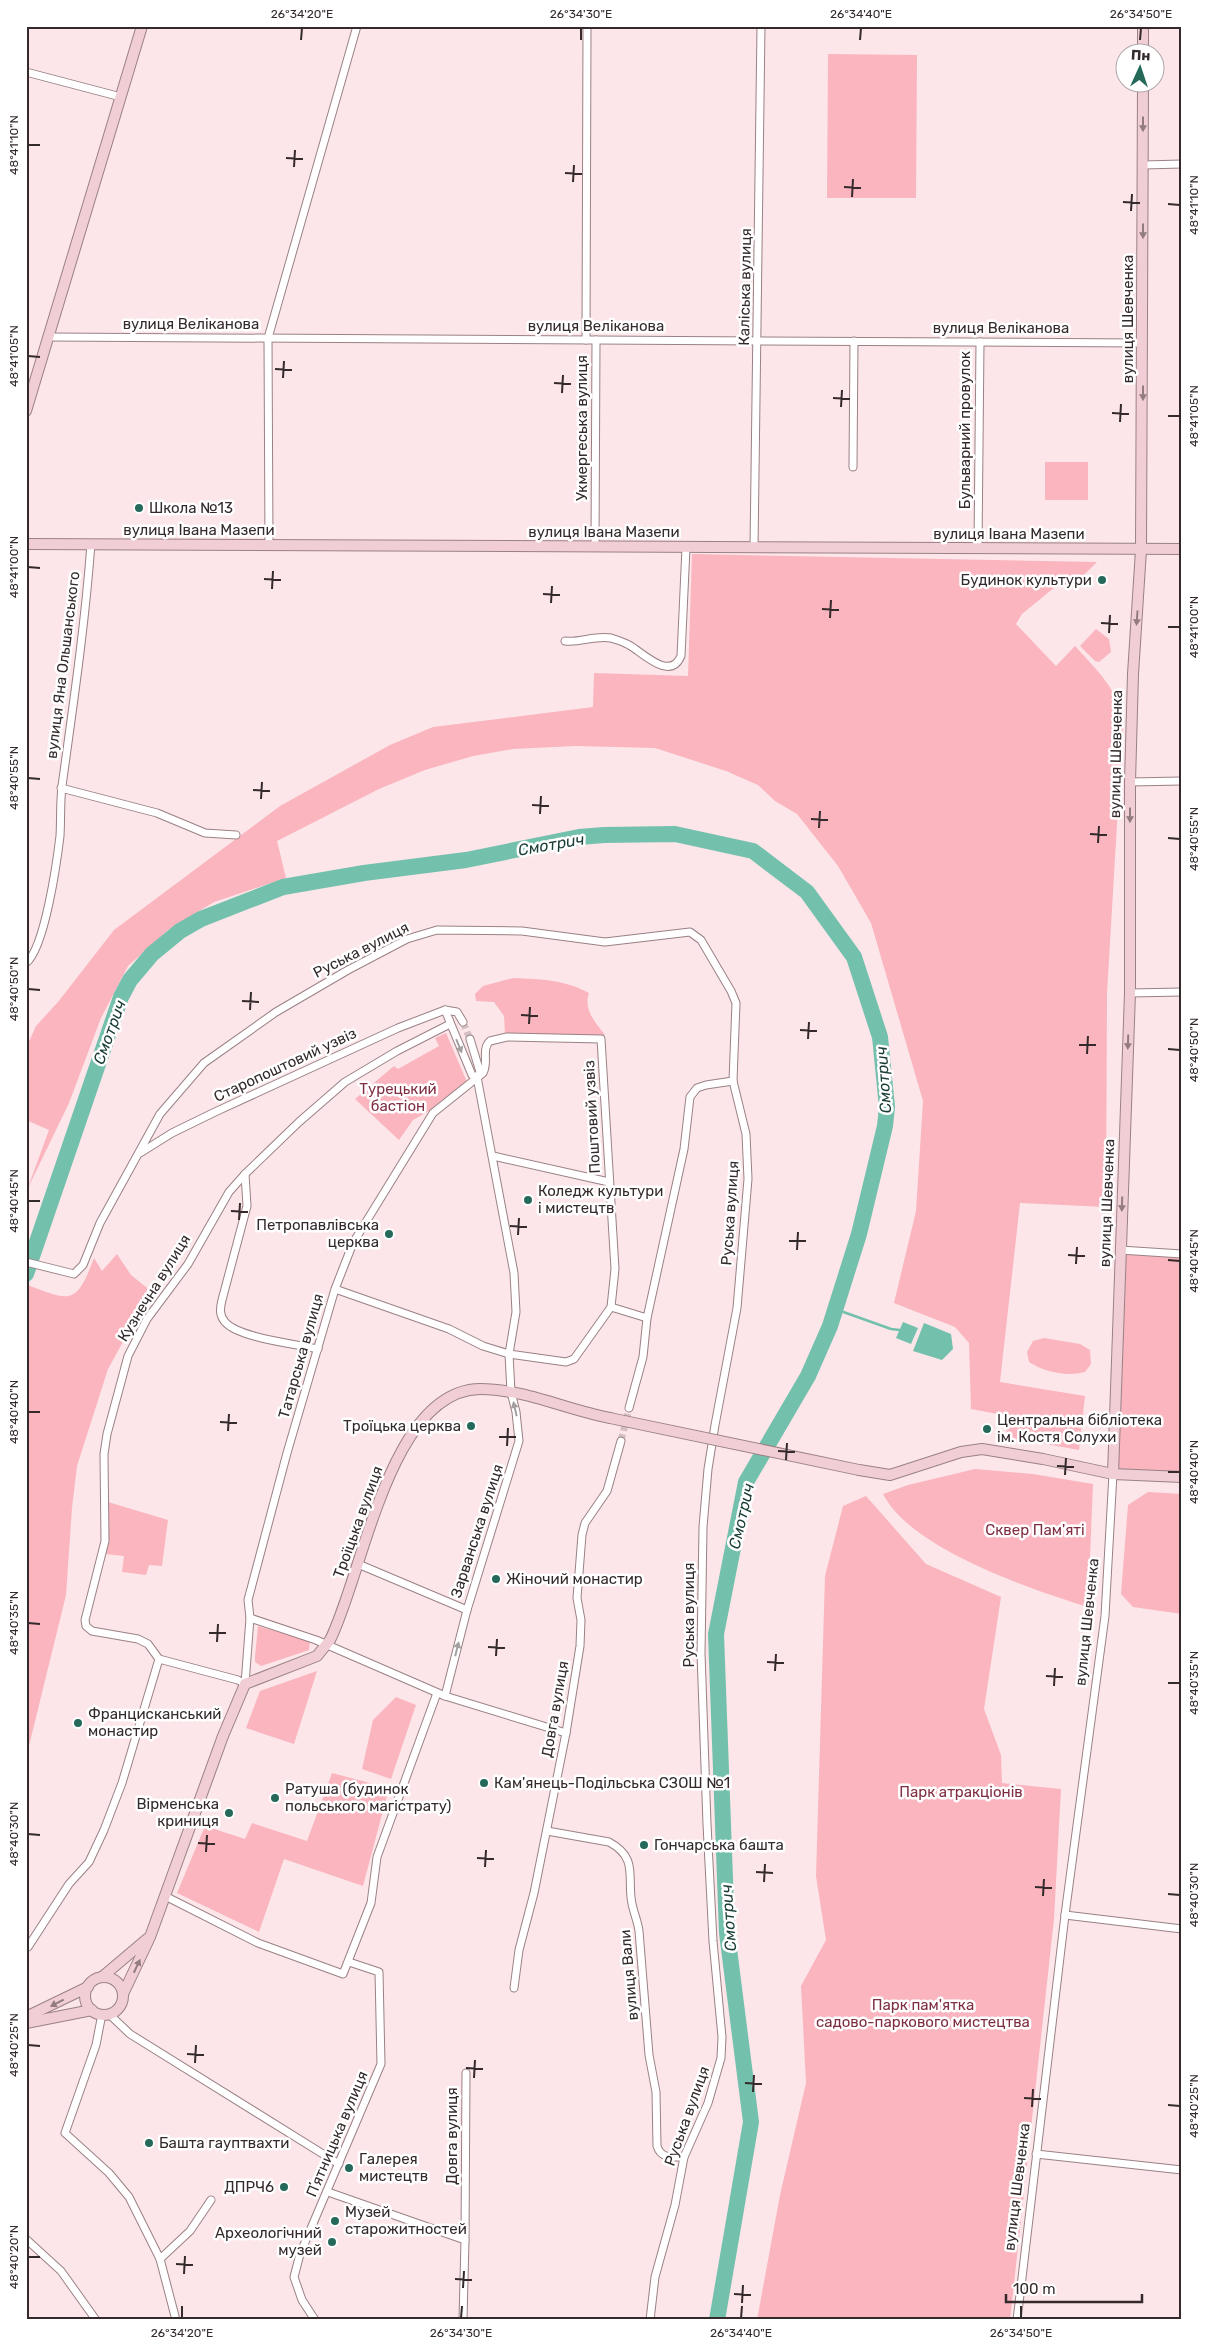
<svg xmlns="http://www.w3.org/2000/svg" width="1208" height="2346" viewBox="0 0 1208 2346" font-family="Rubik,sans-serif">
<rect width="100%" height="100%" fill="#fce6e9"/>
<!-- green -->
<g fill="#fab5bf">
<path d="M828 54 917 55 916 198H827Z"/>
<rect x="1045" y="462" width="43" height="38"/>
<path d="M692 554 1097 562 1069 590 1061 582 1022 614 1016 624 1056 666 1075 646C1100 674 1116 686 1123 723L1107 993 1106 1207 1020 1203 1000 1382 1085 1396 1079 1450 1006 1437 1008 1416 971 1409 969 1343 955 1327 894 1303 916 1211 923 1101 871 923 838 866 797 814 775 801 758 785 726 771 655 748 576 746 513 749 473 756 425 770 379 789 277 841 286 878 214 902 168 930 128 966 101 1018 69 1103 27 1190 49 1130 26 1120V1048L36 1026 58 1002 114 930 280 806 390 745 433 727 593 707 594 673 688 676Z"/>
<path d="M1096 629 1109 639 1111 652 1099 662 1095 661 1080 646Z"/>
<path d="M513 978C541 979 565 980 589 993 583 1010 596 1023 605 1035H505L504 1016 494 1002 476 1001 475 994 483 986Z"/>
<path d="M446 1033 467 1082 465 1091 413 1120 399 1140 355 1099 394 1066 398 1069 439 1046 435 1038Z"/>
<path d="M1120 1250 1182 1254V1477L1113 1474Z"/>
<path d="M117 1254 131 1275 151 1291 108 1369 77 1466 72 1508 66 1595 26 1758V1288L27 1285C71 1301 76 1306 94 1258L102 1271Z"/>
<path d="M1044 1338 1080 1344 1090 1350 1091 1364 1085 1372C1067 1377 1044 1372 1029 1362L1027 1352 1033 1341Z"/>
<path d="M975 1469 1033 1474 1093 1484 1088 1607C1030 1589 911 1549 883 1494L908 1485Z"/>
<path d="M1148 1492 1182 1494V1614L1133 1607 1121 1594 1128 1505Z"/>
<path d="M866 1496 926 1564 1001 1597 984 1709 1001 1755 1002 1783 1061 1789 1054 1919 1010 2320H757L780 2195 806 2083 801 1986 826 1940 816 1876 825 1576 843 1506Z"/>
<path d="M108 1502 168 1520 162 1566 149 1565 146 1575 122 1572 124 1556 106 1554Z"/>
<path d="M258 1626 310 1641 309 1650 261 1666 255 1662V1657Z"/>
<path d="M317 1671 294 1744 246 1728 260 1691Z"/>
<path d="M396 1697 416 1705 391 1779 362 1769 373 1720Z"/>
<path d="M332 1773 389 1788 363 1886 284 1859 259 1932 177 1893 205 1826 245 1839 252 1823 307 1841Z"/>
</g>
<!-- water -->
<g fill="#73c0ad">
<path d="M903 1322 918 1328 911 1344 896 1338Z"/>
<path d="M924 1323 951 1334 953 1349 942 1360 913 1351Z"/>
</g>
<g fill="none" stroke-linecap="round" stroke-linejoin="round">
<!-- stream -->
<path stroke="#73c0ad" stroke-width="2.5" d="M835 1309 891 1329 900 1330"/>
<!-- river -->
<path stroke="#73c0ad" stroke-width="16" d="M26 1274 121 997 130 980 152 954 180 931 201 919 283 887 364 873 466 860 579 837 604 835 675 834 753 851 807 892 854 957 880 1037 887 1107 885 1126 859 1234 830 1326 808 1376 746 1482 716 1634 727 1933 751 2122 717 2320"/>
<!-- street-tunnel -->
<g stroke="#d4c0c3" stroke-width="7" stroke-dasharray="7 3.5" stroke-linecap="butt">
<path d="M463 1022 470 1039"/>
<path d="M621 1441 629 1408"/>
</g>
<defs>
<g id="street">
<path d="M26 72 121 97"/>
<path d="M1143 165 1182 164"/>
<path d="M49 337 1143 343"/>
<path d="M586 340 587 26"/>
<path d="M853 467 854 341"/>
<path d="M269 545 268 338 357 26"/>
<path d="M595 547 596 340"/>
<path d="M754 548 761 26"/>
<path d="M978 549 980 342"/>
<path d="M565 641C580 643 595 635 611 638 617 640 624 642 629 645 642 652 670 682 681 656L686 548"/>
<path d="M1130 782 1182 781"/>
<path d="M61 788 157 813 205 833 236 835"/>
<path d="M26 963C45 948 57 861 60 836 61 819 60 803 62 786 73 706 85 625 91 544"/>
<path d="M1130 993 1182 992"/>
<path d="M445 1010 472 1075 477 1077"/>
<path d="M140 1153 172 1133 215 1112 398 1028 445 1010 457 1012 463 1022"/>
<path d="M493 1156 609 1182"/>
<path d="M245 1174 247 1206 222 1300C220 1308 219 1315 225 1322 239 1338 296 1344 318 1349"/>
<path d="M1120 1250 1182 1254"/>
<path d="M26 1262 74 1274 83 1265 100 1223 160 1114 204 1063 276 1012 348 970 407 939 437 930 522 931 605 942 690 932 701 940 731 991 736 1003 733 1081 746 1134 748 1179 737 1308 715 1425 708 1469 703 1527 701 1653 707 1824 713 1941 722 2037 721 2058 708 2103 684 2157 675 2205 655 2277 650 2320"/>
<path d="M335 1289 449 1329 483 1346 509 1354 566 1362 574 1359 611 1307 615 1269 601 1039 507 1037 490 1041C481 1049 489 1063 483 1073L433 1113 353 1243 335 1289 287 1453 248 1600 250 1618 245 1684 238 1680 159 1659 148 1644 138 1639 92 1631 86 1626 85 1620 105 1541 104 1454 107 1434 128 1356 147 1319 188 1264 229 1192 245 1174 299 1122 345 1082 397 1051 450 1024"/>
<path d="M611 1307 647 1318 684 1149 690 1097 697 1088 706 1085 733 1081"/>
<path d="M629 1408 643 1357 647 1318"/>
<path d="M358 1564 467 1610"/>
<path d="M250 1618 316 1640 445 1696 566 1733"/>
<path d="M445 1696 467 1610 519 1441 516 1412 511 1392 509 1354 516 1312 514 1273 477 1077 480 1072 470 1039"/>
<path d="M547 1831 609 1842C641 1859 625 1881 633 1908 635 1916 638 1923 639 1931L649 2055 656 2092 657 2146C661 2159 672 2157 684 2157"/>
<path d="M165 1896 258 1943 343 1974 371 1903 377 1857 437 1693"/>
<path d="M1065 1915 1182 1929"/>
<path d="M28 1947 69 1884 89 1862 104 1830 122 1783 159 1659"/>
<path d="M514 1988 519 1950 534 1893 566 1733 580 1646 581 1620 577 1598 582 1535 585 1523 607 1491 621 1441"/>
<path d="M102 2014 96 2045 65 2133 109 2173 129 2197 160 2259 176 2320"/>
<path d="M109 2014 130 2034 339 2164"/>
<path d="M1036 2154 1182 2170"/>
<path d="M328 2192 465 2240"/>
<path d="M26 2239 61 2271 96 2320"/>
<path d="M160 2259 190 2231 211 2200"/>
<path d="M315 2320 302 2300 294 2277 300 2254 381 2064 379 1972 349 1962"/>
<path d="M463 2320 465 2240 466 2073"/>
<path d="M1017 2320 1065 1915 1105 1616 1113 1474"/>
</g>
<g id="secondary">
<path d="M1143 26V52"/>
<path d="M26 411 142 26"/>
<path d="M26 544 1182 549"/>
<path d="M859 1470 890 1475 961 1452 982 1449 1043 1459 1113 1474 1182 1477"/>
<path d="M1113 1474 1130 993V782L1133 674 1141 550 1143 82"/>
<path d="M102 1977 147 1939"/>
<circle cx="104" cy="1996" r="19"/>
<path d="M123 1994 150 1937 223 1736 245 1684 317 1656 330 1640C363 1575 389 1390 480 1389 524 1389 568 1410 610 1418"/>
<path d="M26 2017 88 1987"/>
<path d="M26 2023 92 2010"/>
</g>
</defs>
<!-- street casing -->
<use href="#street" stroke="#9a8184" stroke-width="9"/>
<!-- secondary casing -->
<use href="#secondary" stroke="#9a8184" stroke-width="12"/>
<!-- street -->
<use href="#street" stroke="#fff" stroke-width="7"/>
<!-- secondary -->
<use href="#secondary" stroke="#f1ced6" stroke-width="10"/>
<defs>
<path id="secondary-bridge" d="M610 1418 859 1470"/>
</defs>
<!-- secondary-bridge casing -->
<use href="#secondary-bridge" stroke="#9a8184" stroke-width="12" stroke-linecap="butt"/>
<!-- secondary-bridge -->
<use href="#secondary-bridge" stroke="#f1ced6" stroke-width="10"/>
</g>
<!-- one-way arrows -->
<defs><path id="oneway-solid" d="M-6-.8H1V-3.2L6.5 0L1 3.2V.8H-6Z" transform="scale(1.25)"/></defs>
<g fill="#927c80">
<use href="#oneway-solid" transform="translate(1143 124) rotate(90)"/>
<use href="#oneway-solid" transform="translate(1143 231) rotate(90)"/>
<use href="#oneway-solid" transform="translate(1143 393) rotate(90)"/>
<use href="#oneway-solid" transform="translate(1137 618) rotate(94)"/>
<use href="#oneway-solid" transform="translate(1130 815) rotate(90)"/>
<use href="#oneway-solid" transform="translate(1128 1042) rotate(92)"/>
<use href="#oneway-solid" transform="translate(1122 1204) rotate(92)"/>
<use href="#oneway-solid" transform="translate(137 1966) rotate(-65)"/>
<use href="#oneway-solid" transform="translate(57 2003) rotate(153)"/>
</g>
<g fill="#a49fa0">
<use href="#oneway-solid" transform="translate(459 1046) rotate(68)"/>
<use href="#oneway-solid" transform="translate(515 1409) rotate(-103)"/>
<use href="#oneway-solid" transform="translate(457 1649) rotate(-76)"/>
</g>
<!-- ticks -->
<path fill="none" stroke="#342a2b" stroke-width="2" d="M301 40 302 28M581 40V28M860 40 861 28M1140 40 1141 28M28 145H40M286 158 303 159M294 167 295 150M565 173 582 174M573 182 574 165M844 187 861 188M852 197 853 179M1123 202 1140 203M1168 204 1180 205M1131 211 1132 194M28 356 40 357M275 369 292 370M283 378 284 361M554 383 571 384M562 393 563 375M833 398 850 399M841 407 842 390M1112 413 1129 414M1168 416H1180M1120 422 1121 404M28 567 40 568M264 579 281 580M272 589 273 571M543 594 560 595M551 603 552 586M822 609 839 610M830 618 831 600M1101 623 1118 624M1168 627H1180M1109 633 1110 615M28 778 40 779M253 790 270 791M261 799 262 782M532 805 549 806M540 814 541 796M811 819 828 820M819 828 820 811M1090 834 1107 835M1168 838 1180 839M1098 843 1099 826M28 989 40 990M242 1001 259 1002M250 1010 251 992M521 1015 538 1016M529 1024 530 1007M800 1030 817 1031M808 1039 809 1022M1079 1045H1096M1168 1049 1180 1050M1087 1054 1088 1036M28 1201H40M231 1211 248 1212M239 1220 240 1203M510 1226 527 1227M518 1235 519 1218M789 1241H806M797 1250 798 1232M1068 1255 1085 1256M1168 1260 1180 1261M1076 1264 1077 1247M28 1412H40M220 1422 237 1423M228 1431 229 1414M499 1437H516M507 1446 508 1428M778 1451 795 1452M786 1460 787 1443M1057 1466 1074 1467M1168 1472H1180M1065 1475 1066 1458M28 1623 40 1624M209 1633H226M217 1642 218 1624M488 1647 505 1648M496 1656 497 1639M767 1662 784 1663M775 1671 776 1654M1046 1676 1063 1677M1168 1683H1180M1054 1686 1055 1668M28 1834 40 1835M198 1843 215 1844M206 1852 207 1835M477 1858 494 1859M485 1867 486 1850M756 1872 773 1873M764 1882 765 1864M1035 1887 1052 1888M1168 1894 1180 1895M1043 1896 1044 1879M28 2045 40 2046M187 2054 204 2055M195 2063 196 2045M466 2068 483 2069M474 2078 475 2060M745 2083 762 2084M753 2092 754 2075M1024 2098 1041 2099M1168 2105 1180 2106M1032 2107 1033 2089M28 2257H40M176 2264 193 2265M184 2274 185 2256M455 2279 472 2280M463 2288 464 2271M734 2294 751 2295M742 2303 743 2285M182 2318V2306M461 2318 462 2306M741 2318 742 2306M1021 2318V2306"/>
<!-- markers -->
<g fill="#25695a" stroke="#fff" stroke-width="2">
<circle cx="139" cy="508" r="5"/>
<circle cx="1102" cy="580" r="5"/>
<circle cx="528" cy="1200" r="5"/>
<circle cx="389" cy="1234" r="5"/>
<circle cx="471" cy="1426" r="5"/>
<circle cx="987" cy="1429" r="5"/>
<circle cx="496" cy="1579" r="5"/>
<circle cx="78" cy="1723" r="5"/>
<circle cx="484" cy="1783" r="5"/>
<circle cx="275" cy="1798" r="5"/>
<circle cx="229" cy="1813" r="5"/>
<circle cx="644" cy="1845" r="5"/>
<circle cx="149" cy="2143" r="5"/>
<circle cx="349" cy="2168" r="5"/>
<circle cx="284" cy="2187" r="5"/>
<circle cx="335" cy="2221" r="5"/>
<circle cx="332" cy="2242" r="5"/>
</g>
<g text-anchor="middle" stroke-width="5" stroke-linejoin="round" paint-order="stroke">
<!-- street labels -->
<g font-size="15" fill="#342a2b" stroke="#fff">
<text transform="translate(745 287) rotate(-89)" y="5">Каліська вулиця</text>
<text transform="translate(1128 319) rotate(-90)" y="5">вулиця Шевченка</text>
<text x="191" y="329">вулиця Веліканова</text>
<text x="596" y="331">вулиця Веліканова</text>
<text x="1001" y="333">вулиця Веліканова</text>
<text transform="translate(582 428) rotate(-90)" y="5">Укмергеська вулиця</text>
<text transform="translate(965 430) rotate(-90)" y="5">Бульварний провулок</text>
<text x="199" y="535">вулиця Івана Мазепи</text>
<text x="604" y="537">вулиця Івана Мазепи</text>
<text x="1009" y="539">вулиця Івана Мазепи</text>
<text transform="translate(63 665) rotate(-83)" y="5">вулиця Яна Ольшанського</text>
<text transform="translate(1116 754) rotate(-89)" y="5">вулиця Шевченка</text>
<text transform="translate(361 950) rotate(-27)" y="5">Руська вулиця</text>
<text transform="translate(285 1065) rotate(-25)" y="5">Старопоштовий узвіз</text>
<text transform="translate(592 1117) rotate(-93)" y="5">Поштовий узвіз</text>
<text transform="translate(1107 1203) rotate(-88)" y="5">вулиця Шевченка</text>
<text transform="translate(730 1213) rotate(-86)" y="5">Руська вулиця</text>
<text transform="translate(154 1288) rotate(-58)" y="5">Кузнечна вулиця</text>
<text transform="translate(301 1356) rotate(-74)" y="5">Татарська вулиця</text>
<text transform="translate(358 1522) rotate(-70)" y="5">Троїцька вулиця</text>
<text transform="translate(477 1531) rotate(-72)" y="5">Зарванська вулиця</text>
<text transform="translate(689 1615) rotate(-90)" y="5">Руська вулиця</text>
<text transform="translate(1087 1622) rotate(-84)" y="5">вулиця Шевченка</text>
<text transform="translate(555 1709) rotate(-80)" y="5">Довга вулиця</text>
<text transform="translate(629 1975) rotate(-95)" y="5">вулиця Вали</text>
<text transform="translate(687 2116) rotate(-70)" y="5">Руська вулиця</text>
<text transform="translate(337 2134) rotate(-67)" y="5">Пʼятницька вулиця</text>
<text transform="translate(452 2136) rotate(-90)" y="5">Довга вулиця</text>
<text transform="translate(1017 2187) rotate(-83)" y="5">вулиця Шевченка</text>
</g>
<!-- poi labels -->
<g font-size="15" fill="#342a2b" stroke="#fff" text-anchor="start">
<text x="149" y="513">Школа №13</text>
<text x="1092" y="585" text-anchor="end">Будинок культури</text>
<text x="538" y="1196">Коледж культури<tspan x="538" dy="17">і мистецтв</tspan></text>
<text x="379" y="1230" text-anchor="end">Петропавлівська<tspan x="379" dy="17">церква</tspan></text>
<text x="997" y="1425">Центральна бібліотека<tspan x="997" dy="17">ім. Костя Солухи</tspan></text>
<text x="461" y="1431" text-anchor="end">Троїцька церква</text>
<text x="506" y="1584">Жіночий монастир</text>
<text x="88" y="1719">Францисканський<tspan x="88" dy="17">монастир</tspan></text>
<text x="494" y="1788">Кам'янець-Подільська СЗОШ №1</text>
<text x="285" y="1794">Ратуша (будинок<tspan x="285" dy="17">польського магістрату)</tspan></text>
<text x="219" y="1809" text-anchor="end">Вірменська<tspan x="219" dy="17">криниця</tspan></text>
<text x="654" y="1850">Гончарська башта</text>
<text x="159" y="2148">Башта гауптвахти</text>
<text x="359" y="2164">Галерея<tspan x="359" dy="17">мистецтв</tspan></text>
<text x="274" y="2192" text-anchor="end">ДПРЧ6</text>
<text x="345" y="2217">Музей<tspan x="345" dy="17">старожитностей</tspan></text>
<text x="322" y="2238" text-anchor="end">Археологічний<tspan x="322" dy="17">музей</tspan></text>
</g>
<!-- park labels -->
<g font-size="15" fill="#7e2e40" stroke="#fff">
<text x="398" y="1094">Турецький<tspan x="398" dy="17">бастіон</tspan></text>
<text x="1035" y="1535">Сквер Пам'яті</text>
<text x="961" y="1797">Парк атракціонів</text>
<text x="923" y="2010">Парк пам'ятка<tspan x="923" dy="17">садово-паркового мистецтва</tspan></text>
</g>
<!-- water labels -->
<g font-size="16" font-style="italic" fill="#1a3e36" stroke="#fff">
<text transform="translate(551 844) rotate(-10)" y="6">Смотрич</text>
<text transform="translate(109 1032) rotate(-70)" y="6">Смотрич</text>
<text transform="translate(883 1080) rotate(-94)" y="6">Смотрич</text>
<text transform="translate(741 1516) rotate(-77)" y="6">Смотрич</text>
<text transform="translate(728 1918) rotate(-94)" y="6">Смотрич</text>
</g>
</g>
<!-- border -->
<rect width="1208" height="2346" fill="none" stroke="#ffffff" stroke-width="55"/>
<!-- north arrow -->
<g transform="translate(1140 68) rotate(3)"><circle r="24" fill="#ffffff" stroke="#aeaaaa"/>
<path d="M0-4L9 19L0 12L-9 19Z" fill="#25695a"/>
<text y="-8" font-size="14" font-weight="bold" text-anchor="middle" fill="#342a2b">Пн</text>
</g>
<!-- scale -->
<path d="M1006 2294v8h136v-8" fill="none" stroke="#342a2b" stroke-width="2.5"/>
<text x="1013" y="2294" font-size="15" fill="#342a2b" stroke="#ffffff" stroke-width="4" paint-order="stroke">100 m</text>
<rect x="28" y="28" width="1152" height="2290" fill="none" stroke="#342a2b" stroke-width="2"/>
<g font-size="12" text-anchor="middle" fill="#342a2b">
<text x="302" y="18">26°34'20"E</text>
<text x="581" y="18">26°34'30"E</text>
<text x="861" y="18">26°34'40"E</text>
<text x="1141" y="18">26°34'50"E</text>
<text transform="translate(14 145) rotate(-90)" y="4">48°41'10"N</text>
<text transform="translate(1194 205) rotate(-90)" y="4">48°41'10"N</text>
<text transform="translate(14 356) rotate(-90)" y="4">48°41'05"N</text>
<text transform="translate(1194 416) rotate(-90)" y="4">48°41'05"N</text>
<text transform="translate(14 567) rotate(-90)" y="4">48°41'00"N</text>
<text transform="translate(1194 627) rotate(-90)" y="4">48°41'00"N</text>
<text transform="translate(14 778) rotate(-90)" y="4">48°40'55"N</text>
<text transform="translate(1194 839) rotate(-90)" y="4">48°40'55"N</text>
<text transform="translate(14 989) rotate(-90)" y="4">48°40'50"N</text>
<text transform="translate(1194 1050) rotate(-90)" y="4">48°40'50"N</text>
<text transform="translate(14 1201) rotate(-90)" y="4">48°40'45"N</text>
<text transform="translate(1194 1261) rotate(-90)" y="4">48°40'45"N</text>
<text transform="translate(14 1412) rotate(-90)" y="4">48°40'40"N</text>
<text transform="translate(1194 1472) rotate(-90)" y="4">48°40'40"N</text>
<text transform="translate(14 1623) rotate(-90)" y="4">48°40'35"N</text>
<text transform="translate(1194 1683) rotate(-90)" y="4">48°40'35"N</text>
<text transform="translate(14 1834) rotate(-90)" y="4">48°40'30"N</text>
<text transform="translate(1194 1895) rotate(-90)" y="4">48°40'30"N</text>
<text transform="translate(14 2045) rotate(-90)" y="4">48°40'25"N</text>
<text transform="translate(1194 2106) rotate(-90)" y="4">48°40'25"N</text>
<text transform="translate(14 2257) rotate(-90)" y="4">48°40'20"N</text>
<text x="182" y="2337">26°34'20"E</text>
<text x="461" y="2337">26°34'30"E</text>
<text x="741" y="2337">26°34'40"E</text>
<text x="1021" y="2337">26°34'50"E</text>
</g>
</svg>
